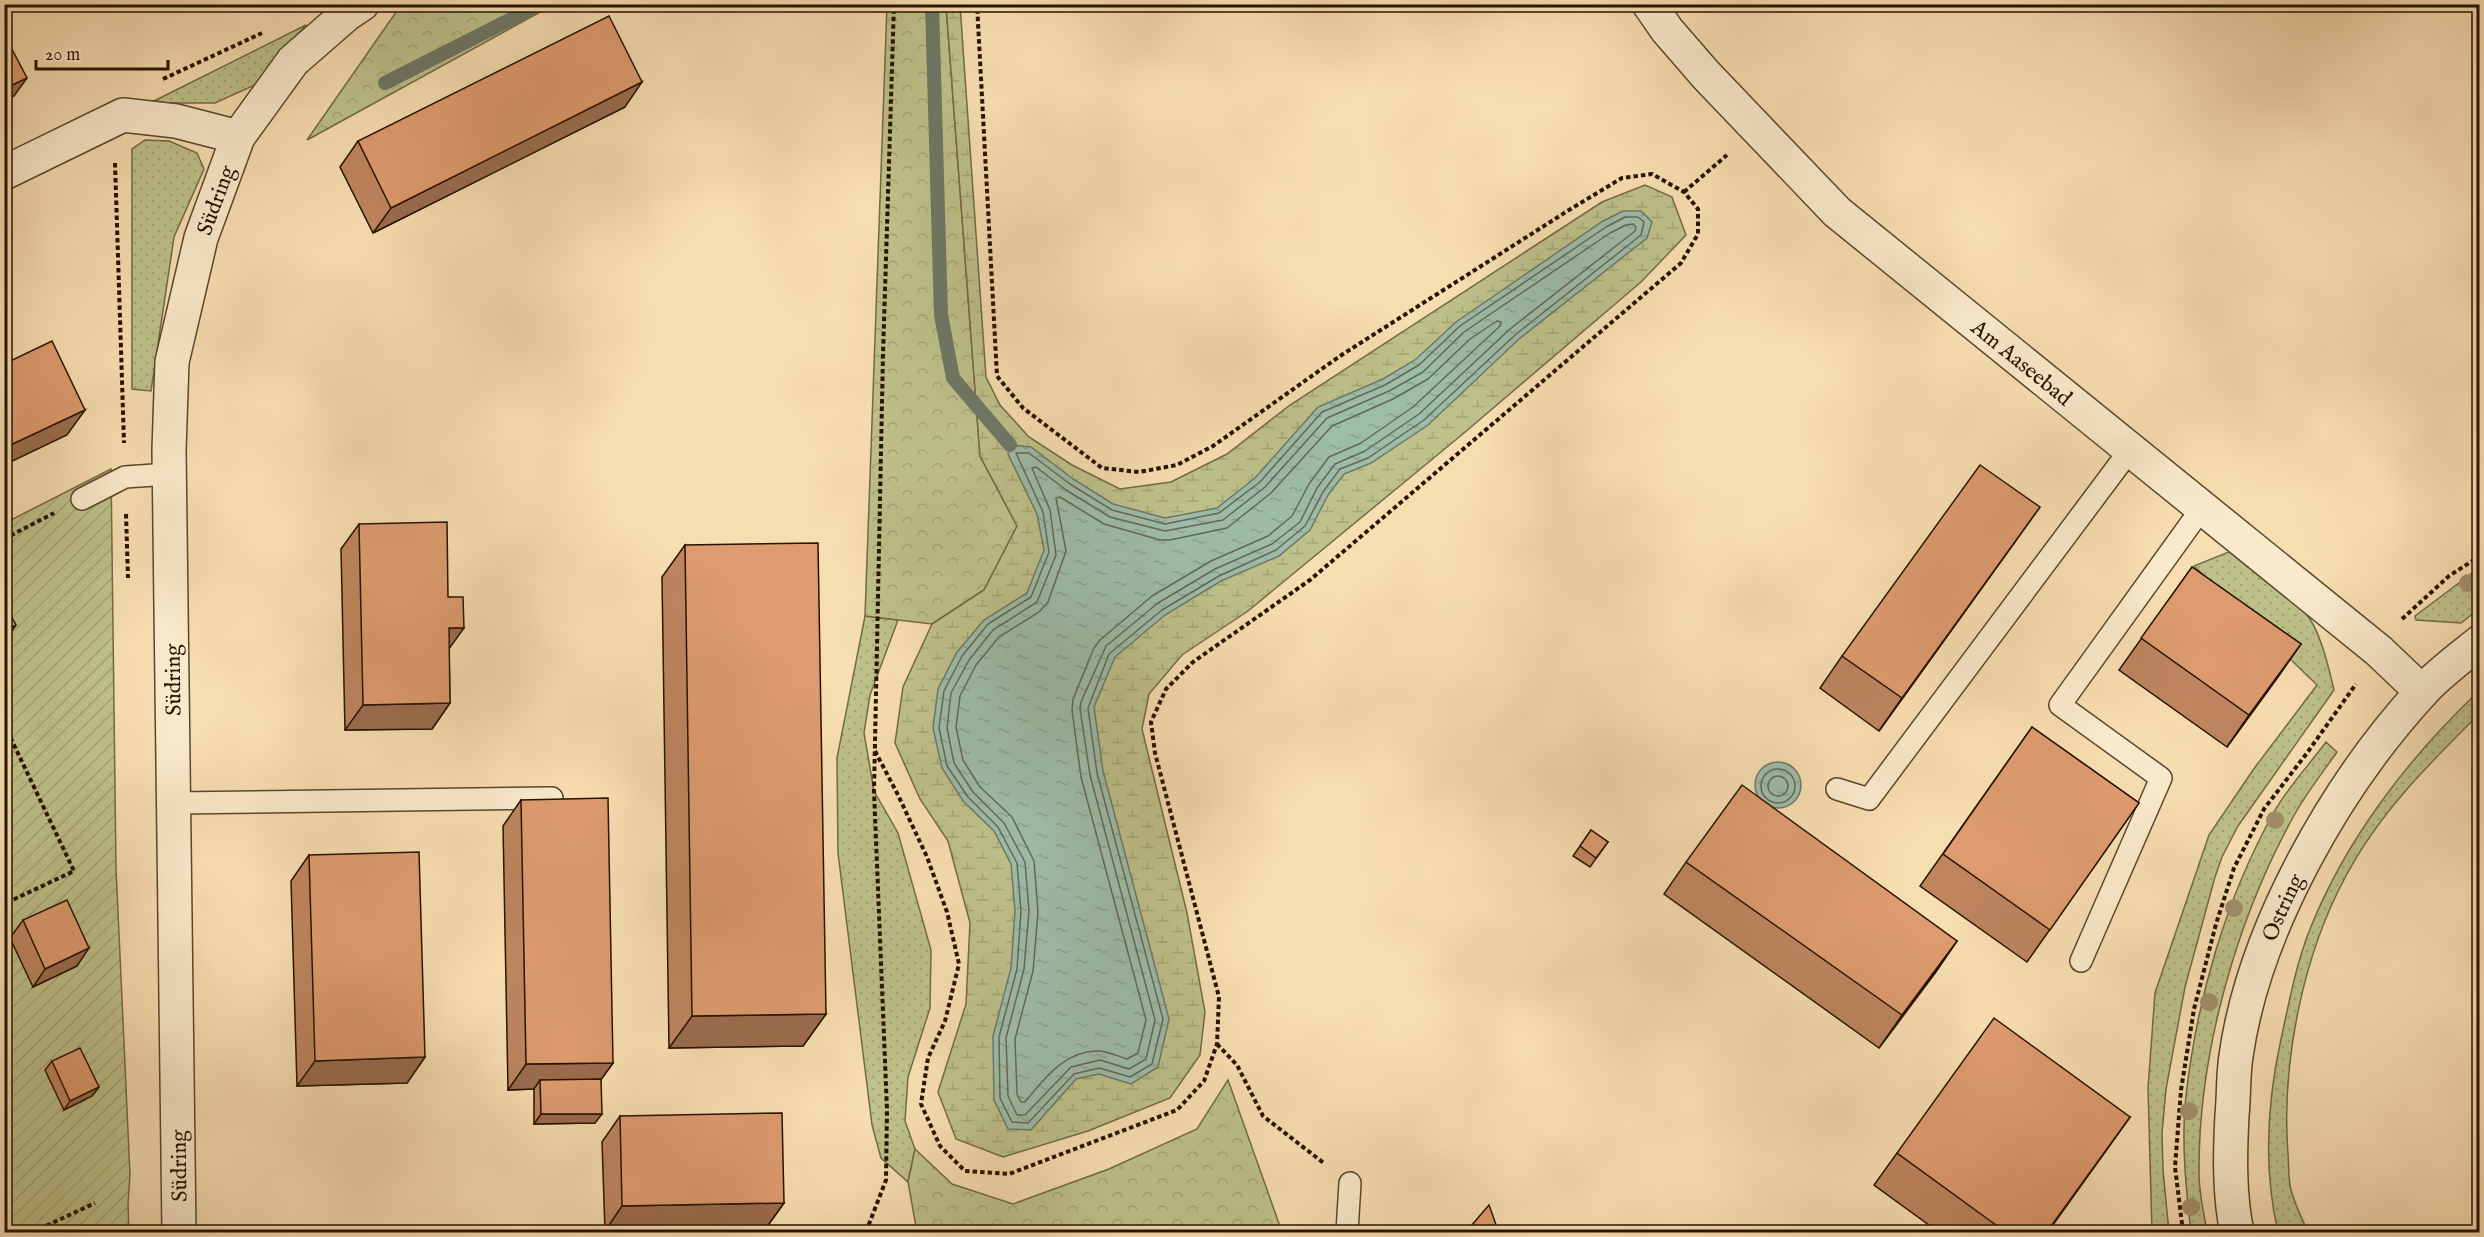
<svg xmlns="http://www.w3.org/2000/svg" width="2484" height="1237" viewBox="0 0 2484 1237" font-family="'IM FELL English',serif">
<defs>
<pattern id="grass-dots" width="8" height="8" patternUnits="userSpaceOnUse" patternTransform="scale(1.5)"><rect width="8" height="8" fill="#bec18a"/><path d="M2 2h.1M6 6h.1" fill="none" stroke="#a3a575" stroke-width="1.8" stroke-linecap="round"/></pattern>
<pattern id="forest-crowns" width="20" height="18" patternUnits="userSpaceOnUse" patternTransform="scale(1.5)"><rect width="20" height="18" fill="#bec18a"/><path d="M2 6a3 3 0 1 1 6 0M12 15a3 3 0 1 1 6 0" fill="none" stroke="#a3a575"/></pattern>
<pattern id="wetland-marsh" width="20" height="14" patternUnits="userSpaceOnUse" patternTransform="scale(1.5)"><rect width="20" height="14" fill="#bec18a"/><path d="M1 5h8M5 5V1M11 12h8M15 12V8" fill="none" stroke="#a3a575"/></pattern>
<pattern id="garden-furrows" width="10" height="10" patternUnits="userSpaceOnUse" patternTransform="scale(1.5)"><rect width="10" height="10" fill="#bec18a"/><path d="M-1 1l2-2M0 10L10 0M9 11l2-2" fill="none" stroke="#a3a575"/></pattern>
<pattern id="water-ripples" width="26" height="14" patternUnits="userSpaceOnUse" patternTransform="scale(1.5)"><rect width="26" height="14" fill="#9dbcaa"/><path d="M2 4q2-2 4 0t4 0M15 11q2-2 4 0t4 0" fill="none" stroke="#87a190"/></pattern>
</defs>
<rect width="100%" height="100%" fill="#f7deb1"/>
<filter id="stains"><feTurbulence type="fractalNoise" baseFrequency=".00333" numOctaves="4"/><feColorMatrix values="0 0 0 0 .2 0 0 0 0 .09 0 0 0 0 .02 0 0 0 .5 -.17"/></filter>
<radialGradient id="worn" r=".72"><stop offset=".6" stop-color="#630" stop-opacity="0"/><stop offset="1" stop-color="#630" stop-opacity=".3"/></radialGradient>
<!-- grass -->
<g fill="url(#grass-dots)" stroke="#726a45" stroke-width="1.5">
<path d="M306 25 255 85 215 103H150Z"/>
<path d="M145 140 169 141 197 153 204 169 174 237 151 391 132 389V149Z"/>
<path d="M2231 551C2253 569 2295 597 2310 619 2322 638 2329 669 2334 690L2238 826 2222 857 2215 877 2185 987 2166 1089 2162 1133 2163 1170 2169 1232H2152L2148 1088 2155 993 2209 835 2253 770 2317 685 2194 566Z"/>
<path d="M2479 568V609L2461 623 2416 620 2415 616Z"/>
<path d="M865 616 898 620 870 695 864 733 874 791 898 833 931 950 930 1008 908 1077 905 1121 915 1149 908 1182 881 1158 872 1125 838 853 837 758Z"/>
<path d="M2479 691V714C2430 763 2380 812 2347 874 2303 954 2281 1063 2288 1154 2289 1166 2288 1179 2291 1190 2295 1205 2302 1219 2308 1232H2278C2263 1168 2267 1103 2281 1039 2289 1003 2296 964 2310 929 2346 839 2409 757 2479 691Z"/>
<path d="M2326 742 2337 752C2323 772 2308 791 2296 812 2237 917 2198 1053 2199 1174 2199 1193 2204 1213 2207 1232H2191C2186 1188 2181 1141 2186 1096 2197 998 2226 898 2274 812 2288 787 2309 765 2326 742Z"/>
</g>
<!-- forest -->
<g fill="url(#forest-crowns)" stroke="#726a45" stroke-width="1.5">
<path d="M401 5H553L307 140Z"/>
<path d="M887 5H946L980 456 1017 526 984 590 932 624 865 616Z"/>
<path d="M1228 1080 1282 1232H917L908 1182 915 1149 952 1184 1013 1204 1109 1169 1197 1129Z"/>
</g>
<!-- wetland -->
<path fill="url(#wetland-marsh)" stroke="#726a45" stroke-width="1.5" d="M946 5H960L986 377 1000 405 1029 437 1072 465 1120 489 1171 482 1227 454 1290 405 1602 202 1645 185 1672 197 1686 235 1641 282 1464 433 1248 611 1182 655 1149 694 1142 729 1187 913 1205 1012 1200 1055 1170 1098 1088 1131 1003 1157 956 1139 938 1092 966 1004 970 923 948 841 920 799 895 743 903 687 932 624 984 590 1017 526 980 456Z"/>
<!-- garden -->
<path fill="url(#garden-furrows)" stroke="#726a45" stroke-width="1.5" d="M111 469 116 868 130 1175 128 1204 129 1232H5V523Z"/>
<!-- water -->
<g fill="url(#water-ripples)" stroke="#6d7866" stroke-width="1.5">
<path d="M1623 211H1641L1652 222 1647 238 1519 339 1428 425 1371 463 1344 474 1328 495 1310 530 1279 556 1221 581 1165 615 1115 657 1094 707 1103 771 1169 1019 1158 1067 1131 1084 1099 1074 1076 1079 1031 1130 1008 1129 994 1100 993 1036 1011 968 1015 911 1011 864 994 831 963 801 942 768 933 728 938 689 957 652 984 620 1027 593 1044 550 1037 514 1008 454 1010 445 1031 447 1073 479 1113 504 1165 518 1217 508 1255 478 1318 407 1383 379 1415 360 1456 322 1603 221Z"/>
<circle cx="1778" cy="785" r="23"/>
</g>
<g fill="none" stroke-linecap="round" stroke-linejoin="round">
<!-- shore -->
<g stroke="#626855" stroke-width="1.5">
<path d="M1625 217H1638L1644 222 1641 235 1515 335 1424 420 1368 458 1340 469 1323 492 1305 526 1276 550 1219 576 1162 610 1109 654 1088 708 1097 773 1163 1019 1152 1064 1130 1077 1099 1068 1074 1074 1028 1123 1012 1122 1000 1098 999 1037 1017 969 1021 911 1017 863 998 827 968 797 947 766 939 728 944 691 962 656 988 624 1031 597 1049 552 1043 512 1016 453H1029L1070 484 1112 510 1165 524 1219 513 1260 482 1322 412 1385 385 1419 365 1460 326 1606 227Z"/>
<path d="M1633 224 1636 227 1635 231 1510 329 1419 414 1365 451 1335 464 1317 488 1300 522 1272 544 1215 569 1158 603 1106 646 1081 702 1080 709 1090 775 1155 1020 1146 1059 1129 1069 1100 1060 1071 1067 1025 1115H1017L1008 1096 1006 1038 1024 969 1029 911 1025 862 1004 823 973 792 954 763 947 728 951 693 969 660 993 630 1037 602 1056 555 1050 510 1032 468 1036 467 1066 490 1110 517 1165 531 1223 520 1265 487 1327 418 1389 391 1423 372 1464 332 1610 233 1626 225Z"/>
<path d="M1497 321 1501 322 1500 326 1413 407 1361 443 1329 457 1309 484 1292 516 1268 536 1211 561 1152 596 1100 640 1094 648 1073 699 1072 710 1081 777 1146 1020 1138 1053 1127 1059C1118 1056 1109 1052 1100 1051 1066 1049 1044 1079 1025 1102H1021L1017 1094 1015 1039 1033 971 1038 912 1034 861 1012 817 980 787 963 760 956 727 960 696 976 665 999 637 1039 612 1048 602 1066 551 1056 498 1060 497 1104 524 1160 540H1170L1227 528 1271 493 1332 426 1393 399 1428 379 1470 339Z"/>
<circle cx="1778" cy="786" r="17"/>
<circle cx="1778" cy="786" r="10"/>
</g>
<!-- stream -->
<g stroke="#6d7866" stroke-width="14">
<path d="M932 4 941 315 953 378 1010 445"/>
<path d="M385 83 541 4"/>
</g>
<defs>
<g id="lane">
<path d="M82 499 125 477 169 474"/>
<path d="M1837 789 1869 799 2130 450"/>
<path d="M174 803 552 798"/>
<path d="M2081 961 2161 778 2060 705 2202 508"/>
<path d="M1347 1232 1350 1183"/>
</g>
<g id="street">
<path id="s1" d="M1649 4 1667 30 1706 75 1837 212 2379 651 2422 692"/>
<path d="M4 173 123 115 176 121 238 137"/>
<path id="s2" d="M179 1232 169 450 172 362 201 238 238 137 293 61 347 14 362 4"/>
<path id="s3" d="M2237 1232C2229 1195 2230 1153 2232 1115 2234 1095 2233 1075 2236 1056 2254 929 2336 786 2421 693 2438 674 2460 658 2480 642"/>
</g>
</defs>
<!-- lane casing -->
<use href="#lane" stroke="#5a462c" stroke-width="24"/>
<!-- street casing -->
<use href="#street" stroke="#5a462c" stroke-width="36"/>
<!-- path -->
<g stroke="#261300" stroke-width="4" stroke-dasharray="4.5 3" stroke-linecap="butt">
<path d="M163 79 262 33"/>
<path d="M115 163 124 443"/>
<path d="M1684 192 1727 155"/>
<path d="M126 514 128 578"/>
<path d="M4 539 54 513"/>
<path d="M2402 619 2449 576 2480 556"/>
<path d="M4 724 74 871 4 904"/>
<path d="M875 751 898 795 927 857 947 912 959 964 945 1021 928 1058 921 1104 940 1146 965 1171 1009 1174 1177 1110 1204 1081 1217 1044 1219 997 1155 753 1151 722 1166 689 1193 662 1310 580 1681 263 1698 234V209L1684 192 1652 174 1622 178 1569 210 1340 356 1213 446 1177 465 1139 472 1102 468 1023 408 997 376 977 4"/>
<path d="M1217 1044 1237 1065 1263 1116 1325 1164"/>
<path d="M33 1232 95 1203"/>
<path d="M866 1232 886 1180 887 1110 874 791 883 354 894 4"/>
<path d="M2183 1232 2175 1167 2181 1090 2194 1009 2216 924 2234 868 2264 809 2307 753 2356 684"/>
</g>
<!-- lane -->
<use href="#lane" stroke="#faeacc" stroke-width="21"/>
<!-- street -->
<use href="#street" stroke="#faeacc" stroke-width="33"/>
</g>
<!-- trees -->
<g fill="#a1906a">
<circle cx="2468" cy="583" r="9"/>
<circle cx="2275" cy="820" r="9"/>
<circle cx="2234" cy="908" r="9"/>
<circle cx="2209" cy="1002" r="9"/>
<circle cx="2189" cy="1111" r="9"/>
<circle cx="2191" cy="1207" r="9"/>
</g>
<!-- wall -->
<g fill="#be855f" stroke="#261300" stroke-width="1.5">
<path d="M625 107 373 233 340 167 358 141Z"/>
<path d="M359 524 449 649 450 703 432 729 345 730 341 549Z"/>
<path d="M2017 539 1879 731 1820 688 1842 656Z"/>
<path d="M685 545 826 1014 803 1046 669 1048 662 577Z"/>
<path d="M2192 567 2301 644 2227 747 2119 670Z"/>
<path d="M2032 727 2139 803 2027 962 1920 886Z"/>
<path d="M521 800 613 1063 601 1079 595 1123 534 1124V1089L508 1090 503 826Z"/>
<path d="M1591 830 1608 842 1590 867 1573 856Z"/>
<path d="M309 855 425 1057 407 1083 297 1086 291 881Z"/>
<path d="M1686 862 1957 941 1935 973 1879 1048 1664 894Z"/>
<path d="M23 920 77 966 33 987 10 938Z"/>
<path d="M52 1061 99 1087 92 1096 64 1110 45 1070Z"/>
<path d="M620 1116 784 1203 766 1228 605 1231 602 1142Z"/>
<path d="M2130 1117 2047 1233H1940L1874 1185 1897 1153Z"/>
</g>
<!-- shaded-wall -->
<g fill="#9b6c4e" stroke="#261300" stroke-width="1.5">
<path d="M27 78 14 96 4 101V89Z"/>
<path d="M642 82 625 107 373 233 391 208Z"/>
<path d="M85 410 67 435 4 465V448Z"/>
<path d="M2040 507 1879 731 1902 698Z"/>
<path d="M16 625 9 635 4 637V631Z"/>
<path d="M449 628H464L446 653Z"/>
<path d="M2301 644 2278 677 2227 747 2249 715Z"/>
<path d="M450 703 432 729 345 730 363 705Z"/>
<path d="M1957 941 1935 973 1879 1048 1902 1015Z"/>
<path d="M89 948 77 966 33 987 45 969Z"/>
<path d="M826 1014 803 1046 669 1048 692 1016Z"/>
<path d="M425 1057 407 1083 297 1086 315 1061Z"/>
<path d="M613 1063 595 1088 540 1080 534 1089 508 1090 526 1064Z"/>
<path d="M99 1087 92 1096 64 1110 70 1101Z"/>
<path d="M541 1114H602L595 1123 534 1124Z"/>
<path d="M2130 1117 2047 1233H2046Z"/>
<path d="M784 1203 766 1228 605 1231 622 1206Z"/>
</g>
<!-- building -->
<g fill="#dd9b6f" stroke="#261300" stroke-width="1.5">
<path d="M609 16 642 82 391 208 358 141Z"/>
<path d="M4 34 27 78 4 89Z"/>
<path d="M52 341 85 410 4 448V364Z"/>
<path d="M1980 465 2040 507 1902 698 1842 656Z"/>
<path d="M447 522 448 597H463L464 628H449L450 703 363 705 359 524Z"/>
<path d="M818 543 826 1014 692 1016 685 545Z"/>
<path d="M2192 567 2301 644 2249 715 2141 638Z"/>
<path d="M4 603 16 625 4 631Z"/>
<path d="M2032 727 2139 803 2050 930 1943 854Z"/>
<path d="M1742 785 1957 941 1902 1015 1686 862Z"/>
<path d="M608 798 613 1063 526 1064 521 800Z"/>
<path d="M1591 830 1608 842 1596 858 1580 846Z"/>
<path d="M419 852 425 1057 315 1061 309 855Z"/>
<path d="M67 900 89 948 45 969 23 920Z"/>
<path d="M1994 1018 2130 1117 2046 1233H2007L1897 1153Z"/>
<path d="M80 1048 99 1087 70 1101 52 1061Z"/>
<path d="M601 1079 602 1114H541L540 1080Z"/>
<path d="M782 1113 784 1203 622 1206 620 1116Z"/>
<path d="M1489 1205 1499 1233H1465Z"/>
</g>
<g text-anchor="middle" stroke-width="5" stroke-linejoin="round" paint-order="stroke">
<!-- street labels -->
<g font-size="22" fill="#261300" stroke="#faeacc">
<text dy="8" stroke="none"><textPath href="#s2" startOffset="1038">Südring</textPath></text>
<text dy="8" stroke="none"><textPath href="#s1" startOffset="519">Am Aaseebad</textPath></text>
<text transform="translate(172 680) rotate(-91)" y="8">Südring</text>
<text dy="8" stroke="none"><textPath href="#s3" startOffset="333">Ostring</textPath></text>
<text transform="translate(178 1166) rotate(-91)" y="8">Südring</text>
</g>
</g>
<!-- margin -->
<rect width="2484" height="1237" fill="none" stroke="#f7deb1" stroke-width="24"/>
<rect x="6" y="6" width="2472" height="1225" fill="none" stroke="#261300" stroke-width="3"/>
<rect x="12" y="12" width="2460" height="1213" fill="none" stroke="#261300" stroke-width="1.5"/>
<!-- scale -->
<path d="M36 60v9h132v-9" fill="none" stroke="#261300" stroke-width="3"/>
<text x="45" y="60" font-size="18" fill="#261300" stroke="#faeacc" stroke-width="4.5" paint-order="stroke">20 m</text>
<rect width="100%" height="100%" filter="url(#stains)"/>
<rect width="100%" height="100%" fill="url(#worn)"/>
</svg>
